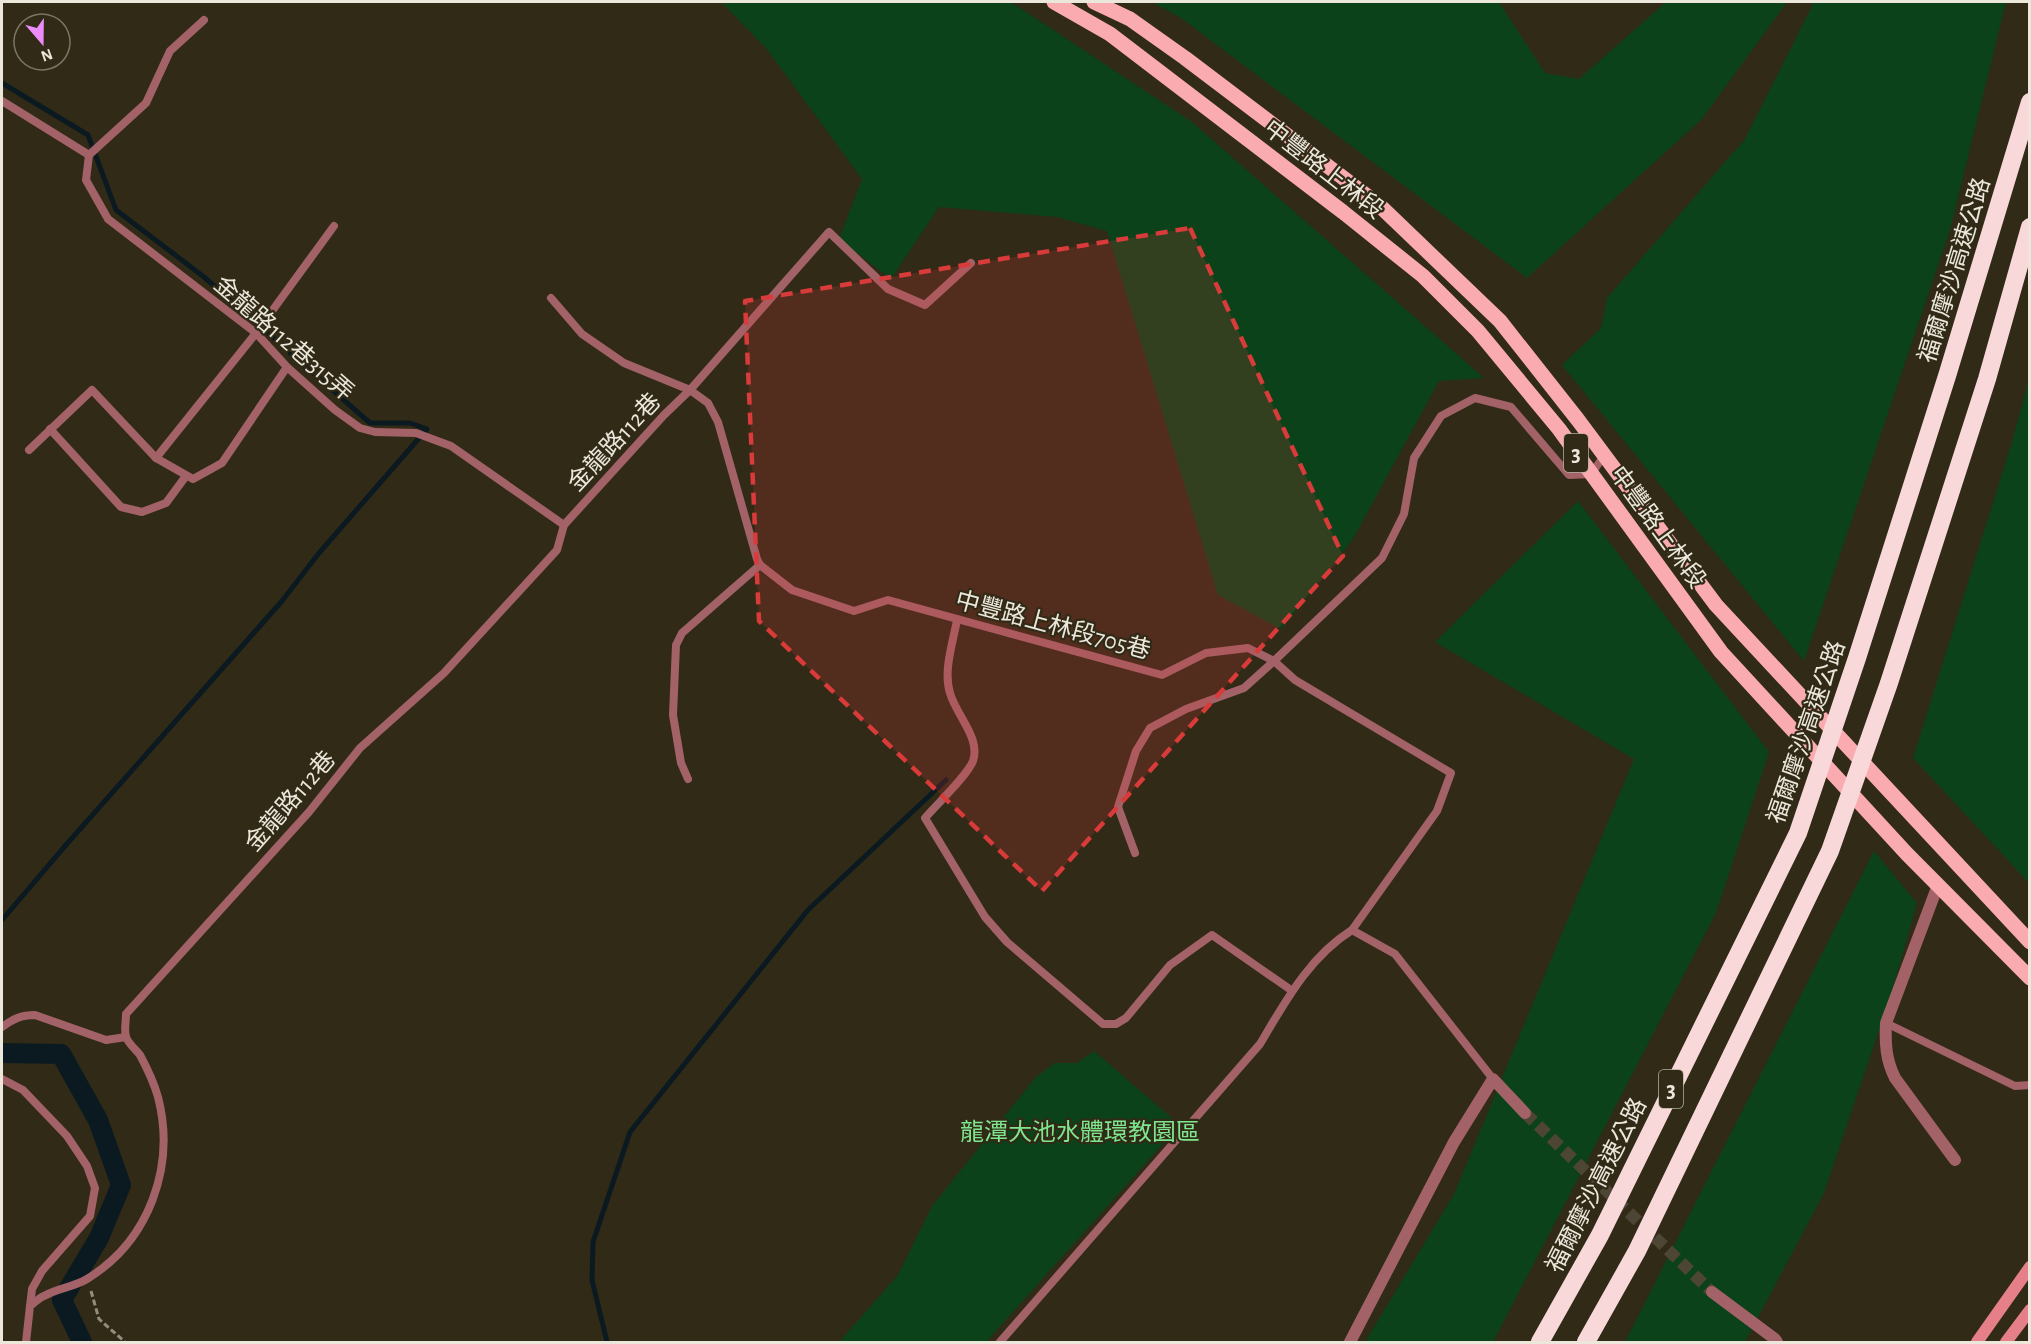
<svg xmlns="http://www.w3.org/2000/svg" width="2031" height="1344" viewBox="0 0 2031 1344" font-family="'Alegreya Sans','Noto Sans TC',sans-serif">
<rect width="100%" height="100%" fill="#312a17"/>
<!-- green -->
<g fill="#0b4219">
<path d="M721 2H1009L1014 4 1192 122 1484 378 1439 381 1353 539 1281 629 1218 595 1107 231 1057 217 939 207 891 279 839 239 862 179 766 48Z"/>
<path d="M1152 2H1499L1545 73 1579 79 1666 2H1787L1702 119 1527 278 1181 18Z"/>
<path d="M1812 2H2006L1950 230 1804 661 1562 365 1601 328 1607 298 1745 139 1812 6Z"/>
<path d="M2029 379V883L1913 758 2012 442Z"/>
<path d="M1578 501 1769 752 1716 913 1493 1342H1365L1454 1194 1634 759 1435 642Z"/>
<path d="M1874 851 1917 903 1891 995 1824 1193 1745 1342H1625Z"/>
<path d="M1094 1051 1180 1125 986 1342H839L898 1275 932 1206 1036 1077 1055 1063H1077Z"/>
</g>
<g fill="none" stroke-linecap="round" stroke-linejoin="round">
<!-- stream -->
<g stroke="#0b1a21" stroke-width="5">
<path d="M2 83 88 135 116 210 204 277 370 423H410L427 429 319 553 282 601 65 846 2 920"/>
<path d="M607 1342 592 1280 593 1242 630 1132 808 910 946 780"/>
</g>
<!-- canal -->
<path stroke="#0b1a21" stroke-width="20" d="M2 1053 61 1054 98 1120 121 1185 99 1238 62 1300 82 1342"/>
<!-- street-tunnel -->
<path stroke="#4d4634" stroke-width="12" stroke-dasharray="12 6" stroke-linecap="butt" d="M1525 1113 1712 1292"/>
<!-- path -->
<path stroke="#938d7e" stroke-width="3" stroke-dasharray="6 3" stroke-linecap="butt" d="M91 1291 99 1319 125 1342"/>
<!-- lane -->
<g stroke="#a26267" stroke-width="8">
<path d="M2 101 89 155 86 180 108 219 256 333 287 367 335 410 360 428 375 432 416 433 451 446 564 525"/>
<path d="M89 155 146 103 170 51 204 20"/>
<path d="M551 298 582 334 624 363 690 390 829 232 888 289 925 305 971 263"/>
<path d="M287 367 222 463 193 479 156 458 256 333 334 226"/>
<path d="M50 429 121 507 142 512 166 503 186 476"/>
<path d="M29 450 92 390 156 458"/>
<path d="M957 620C953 642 943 671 950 693 956 715 981 738 973 761 967 776 936 805 925 818L985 917 1007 942 1103 1024H1116L1126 1018 1170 965 1212 935 1291 990"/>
<path d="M688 779 681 763 673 715 676 645 682 633 760 565"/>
<path d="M1352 930 1395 954 1493 1079"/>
<path d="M1886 1023 2015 1086 2030 1085"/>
<path d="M2 1027C13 1019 21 1015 35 1015L106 1040 126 1037"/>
<path d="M2 1079 23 1090 67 1136 87 1166 95 1188 90 1216 42 1271 32 1289 30 1306"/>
<path d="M26 1342 30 1306C34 1303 39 1298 44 1296 58 1288 74 1287 87 1279 149 1241 176 1167 158 1097 154 1083 147 1068 140 1055 136 1050 128 1043 126 1037 124 1031 126 1021 126 1014L309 812 360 748 444 673 557 550 564 525 664 415 690 390 708 403 718 422 757 559 760 565 792 590 854 611 888 600 1162 675 1206 653 1248 648 1274 661 1382 558 1404 514 1414 458 1441 416 1475 398 1511 407 1569 475 1591 474 1604 456"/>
<path d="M1000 1342 1260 1044C1285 1002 1309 957 1352 930L1437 811 1451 773 1295 680 1274 661 1244 688 1186 709 1150 728 1136 751 1118 807 1135 853"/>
</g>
<!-- street -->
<g stroke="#a26267" stroke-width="12">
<path d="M1938 885 1886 1023C1885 1044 1886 1060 1895 1078L1955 1160"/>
<path d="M1712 1292 1775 1339 1777 1342"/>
<path d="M1350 1342 1454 1142 1493 1079 1525 1113"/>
</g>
<!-- secondary -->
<g stroke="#e58088" stroke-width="12">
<path d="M1977 1342 2030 1267"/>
<path d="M2006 1342 2030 1310"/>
</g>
<!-- primary -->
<g stroke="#faabaf" stroke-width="15">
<path d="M1054 2 1110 34 1343 212 1423 276 1478 331 1559 429 1721 652 1907 854 2030 978"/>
<path d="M1094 2 1130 19 1185 58 1379 205 1500 321 1578 420 1716 605 2030 942"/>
</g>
<!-- highway -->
<g stroke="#f9d8da" stroke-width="18">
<path d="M1540 1342 1600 1235 1798 833 1857 658 1947 376 2030 102"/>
<path d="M1586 1342 1637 1251 1830 851 1889 683 1987 379 2030 227"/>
</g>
</g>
<!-- marked area -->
<path fill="#d83b3a" fill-opacity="0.2" stroke="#d83b3a" stroke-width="4.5" stroke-dasharray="12 8" stroke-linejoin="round" d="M1190 228 1343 556 1042 891 759 621 745 301Z"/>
<g text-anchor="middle" stroke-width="4.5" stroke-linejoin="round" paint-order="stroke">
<!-- shield labels -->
<g fill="#312a17" stroke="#b3aea0" stroke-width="1.5">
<rect x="1564" y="434" width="24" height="38" rx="4.5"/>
<rect x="1659" y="1070" width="24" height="38" rx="4.5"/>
</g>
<g font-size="22" font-weight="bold" fill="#ebe7db">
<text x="1576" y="461">3</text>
<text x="1671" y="1097">3</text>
</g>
<!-- street labels -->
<g font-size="24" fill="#ebe7db" stroke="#312a17">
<text transform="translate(1324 169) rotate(38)" y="8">中豐路上林段</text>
<text transform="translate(1954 270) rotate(-73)" y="8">福爾摩沙高速公路</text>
<text transform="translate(284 338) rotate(41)" y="8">金龍路112巷315弄</text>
<text transform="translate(614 442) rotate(-47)" y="8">金龍路112巷</text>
<text transform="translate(1658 527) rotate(54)" y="8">中豐路上林段</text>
<text transform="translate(1053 625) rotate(15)" y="8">中豐路上林段705巷</text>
<text transform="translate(1806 732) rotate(-71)" y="8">福爾摩沙高速公路</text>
<text transform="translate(290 801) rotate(-49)" y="8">金龍路112巷</text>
<text transform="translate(1596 1185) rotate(-63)" y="8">福爾摩沙高速公路</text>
</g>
<!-- park labels -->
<g font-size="24" fill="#7ee68f" stroke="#312a17">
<text x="1080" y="1140">龍潭大池水體環教園區</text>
</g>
</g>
<!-- border -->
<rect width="2031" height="1344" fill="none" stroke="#ebe7db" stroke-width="6"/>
<!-- north arrow -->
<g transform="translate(42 42) rotate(160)"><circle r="28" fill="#312a17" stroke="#7b7665" stroke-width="1.5"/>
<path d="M0-4.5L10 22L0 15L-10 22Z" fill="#ec8cfa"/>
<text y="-9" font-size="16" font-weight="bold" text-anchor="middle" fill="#ebe7db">N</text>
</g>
</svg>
